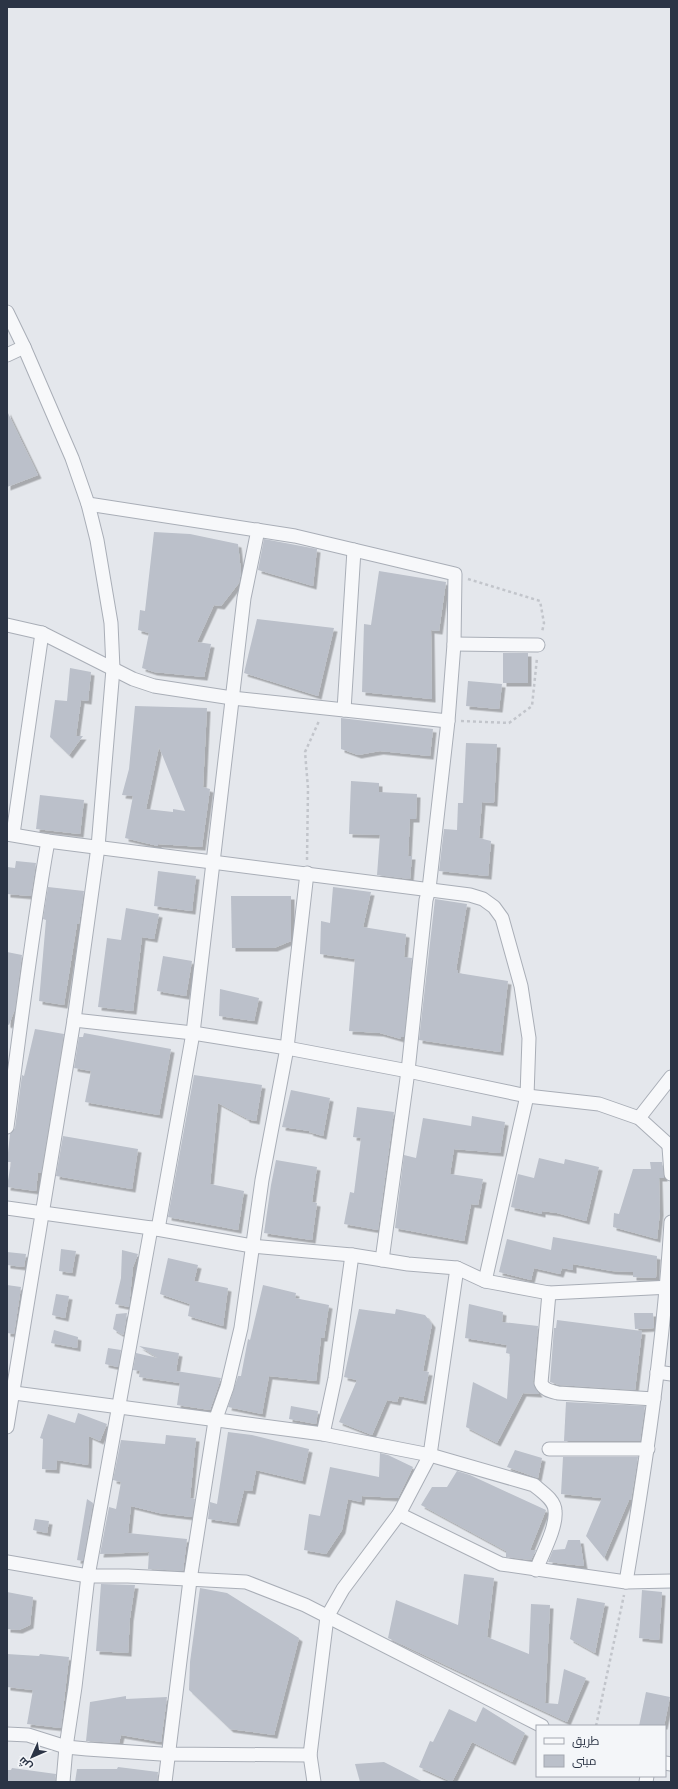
<svg xmlns="http://www.w3.org/2000/svg" width="678" height="1789" viewBox="0 0 678 1789" font-family="Quicksand,Cairo,sans-serif">
<defs>
<filter id="shadow"><feDropShadow dx="3.5" dy="3.5" stdDeviation="0" flood-color="#0004"/></filter>
</defs>
<rect width="100%" height="100%" fill="#e4e7ec"/>
<!-- building -->
<g fill="#bbc0ca" fill-rule="evenodd" filter="url(#shadow)">
<path d="M7 411 38 475 7 487Z"/>
<path d="M154 532 190 534 238 544 241 572 239 583 221 606 214 605 197 642 211 644 204 677 154 672 142 668 149 633 138 630 140 610 145 611Z"/>
<path d="M264 539 317 549 313 586 258 570Z"/>
<path d="M379 571 446 582 439 631 431 630 432 699 362 692 364 624 371 625Z"/>
<path d="M257 619 334 628 318 696 244 673Z"/>
<rect x="503" y="653" width="25" height="30"/>
<path d="M70 668 91 672 88 701 81 700 76 736H83L69 755 50 737 55 700 67 701Z"/>
<path d="M468 681 502 684 499 709 466 706Z"/>
<path d="M135 706 207 708 203 787 210 789 202 847 158 844V846L125 838 133 796 122 795 129 769ZM159 747 185 811 173 809V812L146 809Z"/>
<path d="M341 718 433 729 430 756 380 751 358 755 341 749Z"/>
<path d="M466 743 497 744 494 803 482 802 479 838 491 841 488 876 439 871 444 829 457 830 458 803H463Z"/>
<path d="M351 781 379 783V792L417 794 416 819H410L408 856H412L410 879 377 875 380 835 349 834Z"/>
<path d="M40 795 84 800 80 834 36 829Z"/>
<path d="M16 861 36 863 31 896 7 894V867L15 868Z"/>
<path d="M158 871 196 876 192 911 154 906Z"/>
<path d="M48 887 84 891 79 924H77L64 1005 39 1001 46 920 43 919Z"/>
<path d="M333 887 371 892 363 927 406 934 404 957 412 958 404 1037H401V1039L380 1033 349 1031 355 959 320 954 321 921 330 923Z"/>
<path d="M231 896H291V941L274 948H232Z"/>
<path d="M435 899 467 904 456 970H458V973L508 981 500 1052 419 1040Z"/>
<path d="M126 908 159 914 154 939 142 937 133 1011 98 1007 107 938 121 940Z"/>
<path d="M7 952 22 955 15 1009 9 1025 7 1024Z"/>
<path d="M163 956 192 961 186 996 157 991Z"/>
<path d="M220 989 259 998 254 1021 219 1016Z"/>
<path d="M35 1029 64 1034 41 1173 38 1172 36 1191 7 1187 11 1162H7L10 1134 15 1128 22 1075 24 1076Z"/>
<path d="M84 1033 171 1049 159 1115 85 1102 91 1071 74 1068 79 1037H83Z"/>
<path d="M194 1075 262 1085 256 1121 246 1119V1118L218 1103 210 1184 244 1191 238 1230 168 1217Z"/>
<path d="M291 1090 330 1098 323 1136 309 1132 310 1131 282 1127Z"/>
<path d="M357 1107 394 1112 378 1230 344 1224 350 1192 354 1193 361 1138 353 1137Z"/>
<path d="M472 1116 505 1122 500 1153 454 1149 450 1174 483 1179 478 1205 471 1204 464 1241 395 1228 404 1155 416 1158 423 1118 471 1126Z"/>
<path d="M63 1136 138 1149 132 1189 56 1176Z"/>
<path d="M539 1158 564 1164 565 1159 599 1167 586 1221 557 1213 542 1211V1214L511 1207 518 1174 534 1178Z"/>
<path d="M276 1160 317 1167 312 1202 317 1203 312 1240 264 1233 271 1185Z"/>
<path d="M650 1162H662L664 1178H659L660 1212 657 1239 613 1227 614 1213 619 1214 633 1169H651Z"/>
<path d="M553 1237 657 1256 656 1278 633 1277V1272L612 1271 573 1264V1270L562 1268 560 1274 534 1268 531 1280 499 1272 507 1239 551 1250Z"/>
<path d="M61 1249 76 1251 72 1273 59 1271Z"/>
<path d="M122 1250 138 1254 133 1267 129 1307 115 1304 121 1278Z"/>
<path d="M7 1252 26 1254 24 1267 7 1265Z"/>
<path d="M168 1258 198 1265 194 1281 228 1288 223 1326 188 1316 190 1304 160 1294Z"/>
<path d="M7 1285 21 1287 14 1334 7 1333Z"/>
<path d="M263 1285 296 1293 295 1298 329 1305 324 1338H321L316 1381 269 1376 262 1414 228 1407 238 1376H241L248 1339 250 1340Z"/>
<path d="M56 1294 69 1296 65 1318 52 1315Z"/>
<path d="M469 1304 503 1312 502 1322 538 1326 533 1382 539 1394 523 1393 497 1443 466 1427 473 1382 507 1399 510 1354 506 1353 507 1345 465 1338Z"/>
<path d="M359 1309 395 1314 396 1309 425 1315 432 1324 423 1371 429 1372 423 1401 399 1396 397 1402 387 1400 372 1435 339 1422 357 1380 344 1377Z"/>
<path d="M127 1313 124 1332 123 1335 113 1329 116 1314Z"/>
<path d="M634 1313H653L654 1328 635 1329Z"/>
<path d="M557 1320 642 1331 635 1390 559 1385 550 1382 554 1328H556Z"/>
<path d="M54 1330 78 1337 77 1348 51 1343Z"/>
<path d="M139 1346 179 1353 176 1371 221 1378 210 1410 177 1405 180 1383 139 1377 140 1371 133 1370 136 1353 158 1358Z"/>
<path d="M108 1348 121 1350 118 1367 105 1364Z"/>
<path d="M566 1402 645 1406 640 1441H564Z"/>
<path d="M291 1406 318 1411 316 1424 289 1419Z"/>
<path d="M78 1413 107 1424 100 1441 89 1436 88 1465 57 1460 56 1470 42 1469 43 1439 40 1438 48 1414 75 1423Z"/>
<path d="M228 1432 252 1435 309 1449 302 1481 256 1470 252 1491 244 1490 236 1523 208 1519 210 1502 217 1504Z"/>
<path d="M166 1435 196 1438 190 1498 195 1499 192 1517 159 1513 131 1506 128 1533 187 1539 183 1571 148 1569 149 1552 100 1554 109 1507 116 1509 121 1482 113 1480 121 1440 165 1444Z"/>
<path d="M515 1450 542 1458 538 1478 507 1467Z"/>
<path d="M380 1453 388 1455 413 1467 398 1498 362 1496 361 1502 348 1499 342 1530 326 1554 304 1550 309 1514 320 1516 330 1467 379 1477Z"/>
<path d="M563 1457H638L631 1500H629L604 1558 586 1536 602 1498 561 1494Z"/>
<path d="M457 1471 470 1475 546 1510 530 1550H536L531 1560 506 1557V1551L421 1505 432 1487H447Z"/>
<path d="M87 1499 93 1503 83 1561 77 1560Z"/>
<path d="M35 1519 49 1521 47 1533 33 1530Z"/>
<path d="M568 1540H580L584 1566 548 1562 553 1550 565 1549Z"/>
<path d="M464 1574 494 1578 487 1637 529 1654 531 1604 550 1605 545 1703 558 1704 564 1669 586 1678 567 1722 388 1638 396 1600 458 1625Z"/>
<path d="M101 1584 135 1585 130 1618 128 1653 96 1651Z"/>
<path d="M200 1588 227 1593 299 1638 274 1735 230 1729 189 1690 190 1662Z"/>
<path d="M642 1590 662 1592 659 1640 639 1638Z"/>
<path d="M7 1592 33 1597 30 1625 19 1630 7 1629Z"/>
<path d="M577 1598 605 1603 595 1653 570 1639Z"/>
<path d="M7 1654 39 1656 40 1654 69 1657 61 1728 27 1724 33 1690 7 1687Z"/>
<path d="M646 1692 670 1697 664 1726H639Z"/>
<path d="M126 1696V1699L167 1697 161 1742 121 1735 119 1743 86 1741 90 1702Z"/>
<path d="M483 1707 525 1733 512 1762 472 1742 452 1782 419 1767 430 1741 433 1742 449 1709 476 1722Z"/>
<path d="M384 1762 423 1782H360L355 1764Z"/>
<path d="M118 1767 158 1772 157 1782H75L77 1769H117Z"/>
<path d="M12 1768 56 1774 55 1782H7V1770H11Z"/>
</g>
<g fill="none" stroke-linecap="round" stroke-linejoin="round">
<defs>
<g id="street">
<path d="M7 312 24 347 7 355"/>
<path d="M88 504 295 536 455 574 454 644 448 721 429 889 426 900 408 1071 382 1260"/>
<path d="M7 625 42 633 133 679 154 686 232 698 448 721"/>
<path d="M454 644 538 645"/>
<path d="M344 710 354 550"/>
<path d="M7 834 48 841 470 895 483 899 494 907 502 918 521 986 529 1038 527 1096 485 1281"/>
<path d="M13 834 42 633"/>
<path d="M74 1020 193 1033 287 1048 408 1071 527 1096 599 1104 639 1118 671 1147"/>
<path d="M639 1118 671 1077"/>
<path d="M7 1127C20 1032 31 936 48 841"/>
<path d="M669 1147 671 1174"/>
<path d="M7 1208 151 1228 252 1246 352 1255 408 1264 457 1268 430 1455 399 1514 343 1589 327 1617 310 1755 314 1782"/>
<path d="M158 1229 193 1033 244 598 258 530"/>
<path d="M457 1268 485 1281 549 1293 671 1287"/>
<path d="M549 1293 541 1383C544 1390 550 1391 558 1393L654 1399"/>
<path d="M657 1372 671 1374"/>
<path d="M7 1392 323 1434 430 1455 534 1485C542 1492 555 1500 555 1511 557 1527 542 1554 536 1570"/>
<path d="M7 1427 74 1020 98 847 113 669 111 623 97 540 88 504 72 458 24 347"/>
<path d="M323 1434 335 1378 352 1255"/>
<path d="M549 1449H648"/>
<path d="M399 1514 501 1564 626 1582 671 1581"/>
<path d="M7 1562 88 1576H128L246 1582 305 1605 542 1726"/>
<path d="M626 1582C646 1463 664 1343 671 1222"/>
<path d="M7 1734 28 1735 66 1747 87 1749 161 1754 310 1755"/>
<path d="M665 1763 671 1764"/>
<path d="M63 1782 66 1747 75 1687 88 1576 151 1228"/>
<path d="M165 1782 190 1580 215 1421 227 1387 241 1328 262 1180 287 1048 307 873"/>
<path d="M646 1782 647 1776"/>
</g>
</defs>
<!-- street casing -->
<use href="#street" stroke="#a9aeb7" stroke-width="15"/>
<!-- path -->
<g stroke="#c2c5cb" stroke-width="2.5" stroke-dasharray="3 3" stroke-linecap="butt">
<path d="M468 579 540 601 544 623 542 632"/>
<path d="M461 721 509 723 532 706 537 658"/>
<path d="M307 860 308 788 305 752 319 721"/>
<path d="M596 1726 624 1595"/>
</g>
<!-- street -->
<use href="#street" stroke="#f7f8fa" stroke-width="13"/>
</g>
<!-- border -->
<rect width="678" height="1789" fill="none" stroke="#2b3445" stroke-width="16"/>
<!-- legend -->
<rect x="536" y="1725" width="130" height="52" fill="#f4f6f9" stroke="#a4a8b1"/>
<rect x="544" y="1738" width="20" height="6" fill="#f7f8fa" stroke="#a4a8b1"/>
<text x="572" y="1745" font-size="12" fill="#2b3445">طريق</text>
<rect x="544" y="1755" width="20" height="12" fill="#bbc0ca" stroke="#a4a8b1"/>
<text x="572" y="1765" font-size="12" fill="#2b3445">مبنى</text>
<!-- north arrow -->
<g transform="translate(32 1757) rotate(225)" stroke="#f4f6f9" stroke-width="3" paint-order="stroke">
<path d="M0-3L7 15L0 10L-7 15Z" fill="#2b3445"/>
<text y="-6" font-size="11" font-weight="bold" text-anchor="middle" fill="#2b3445">ش</text>
</g>
</svg>
